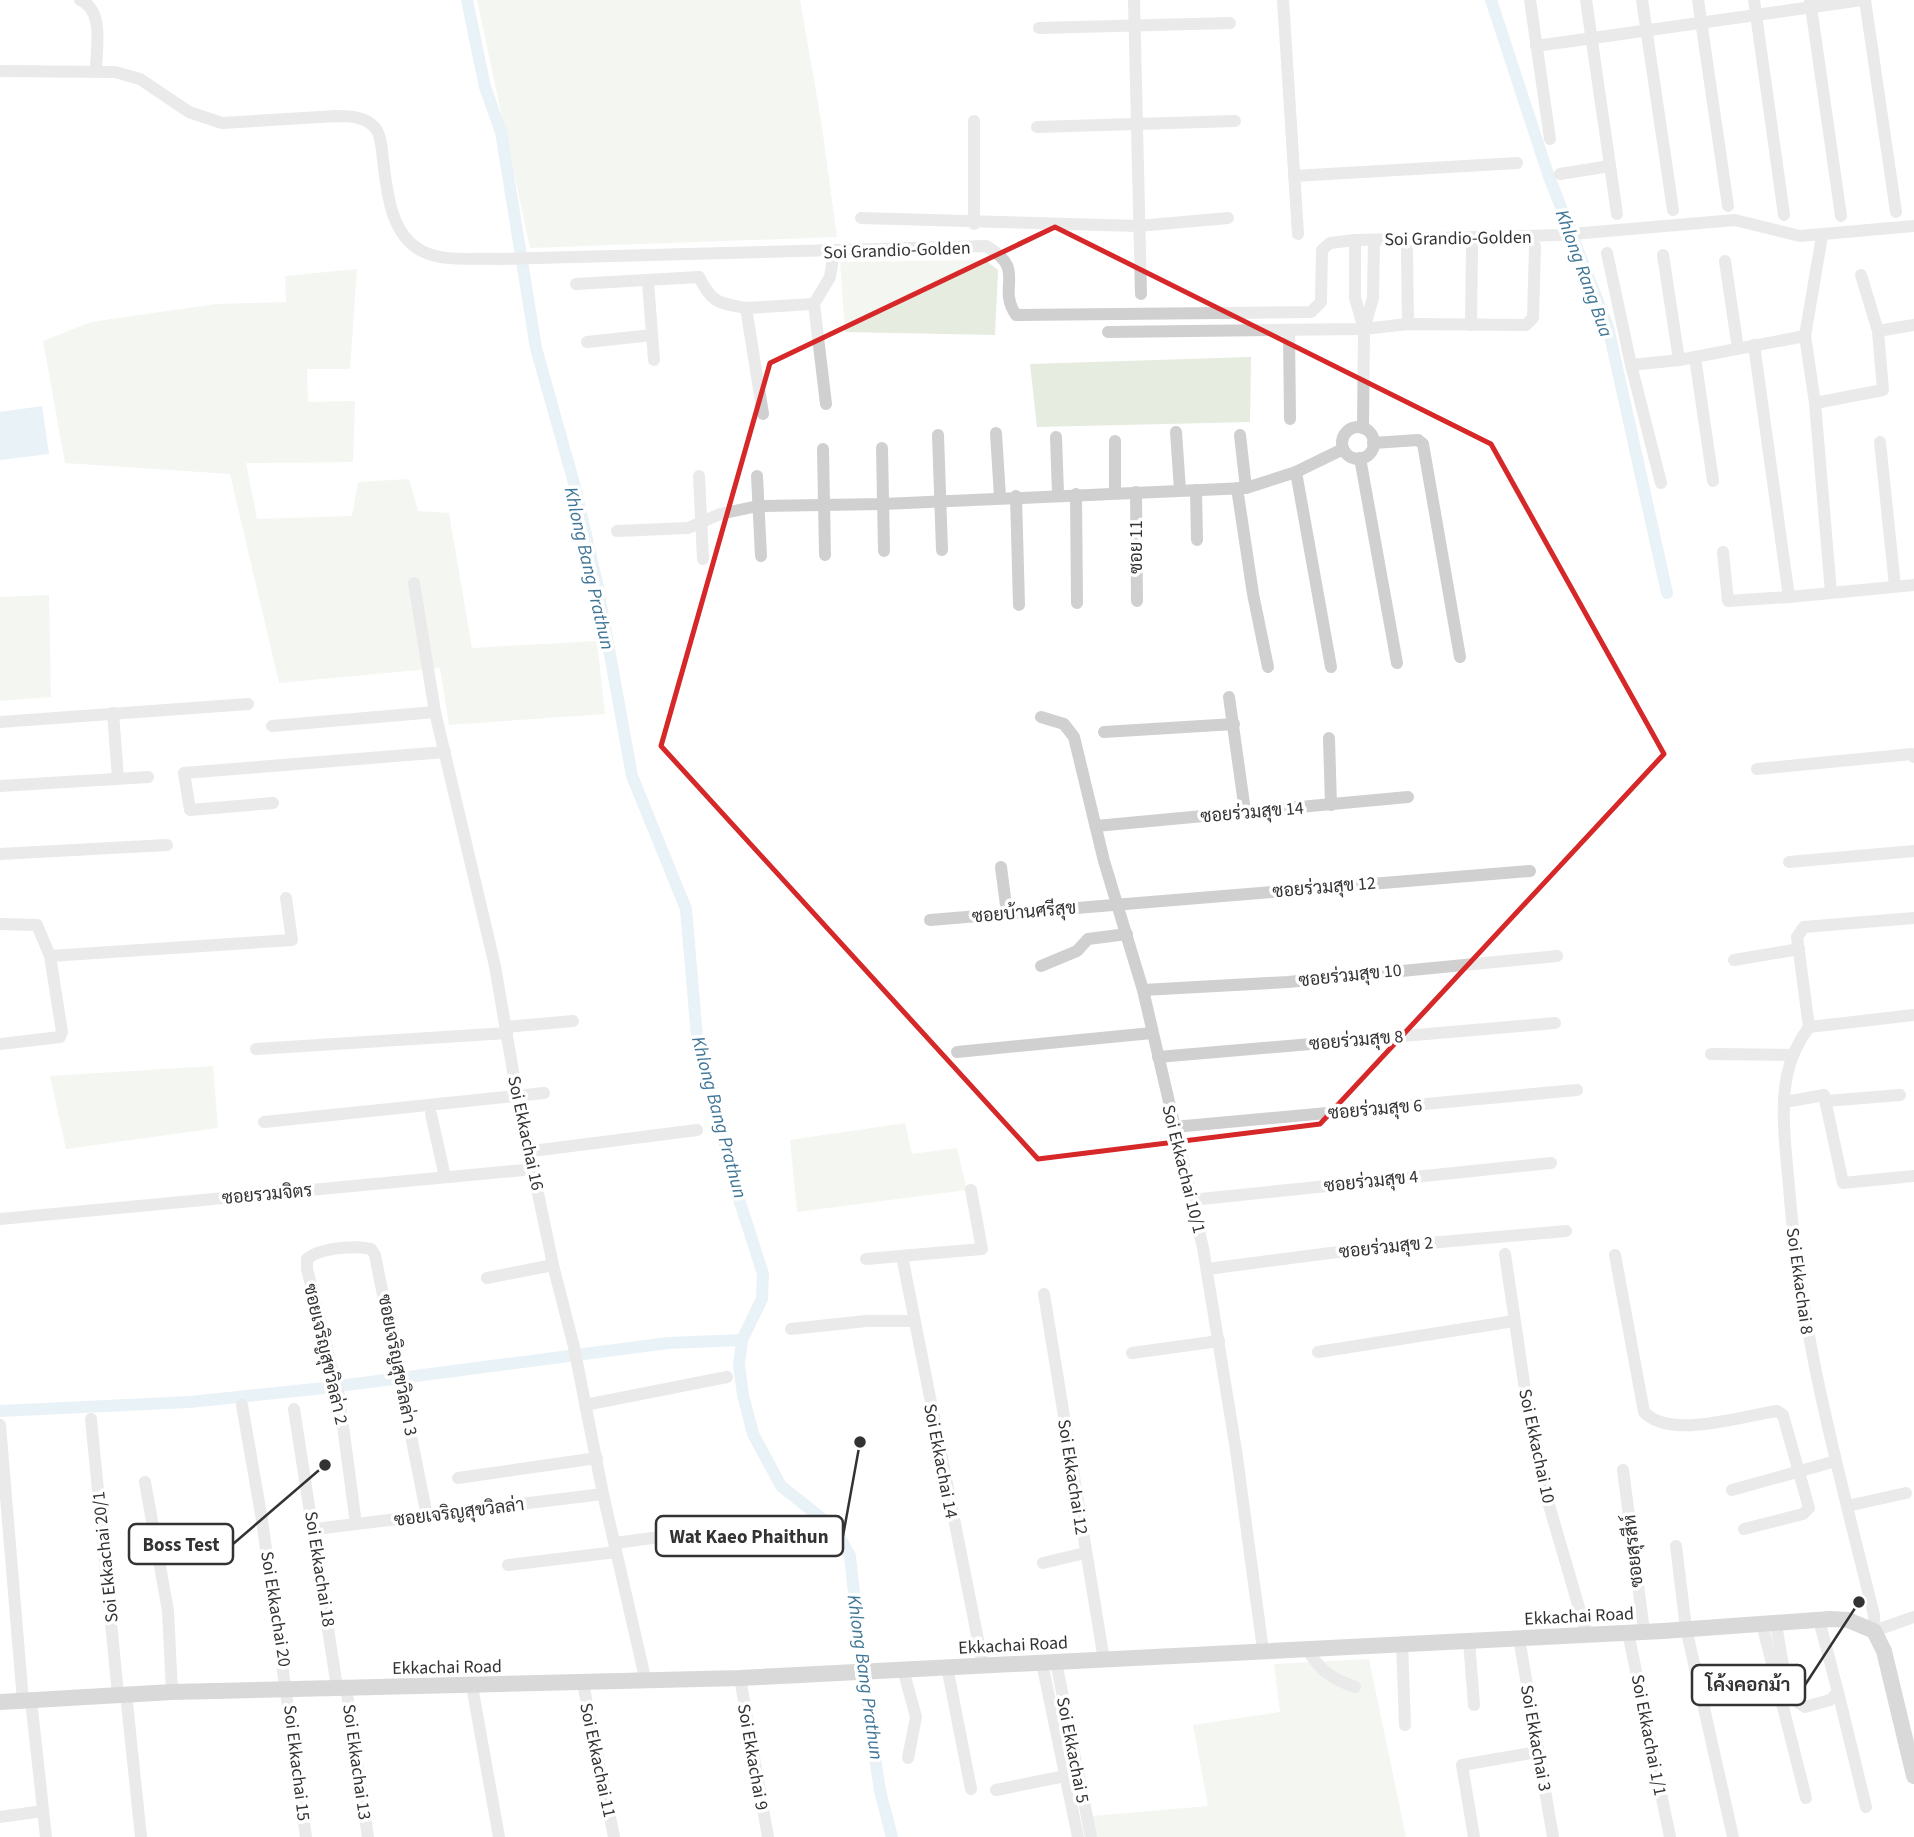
<svg xmlns="http://www.w3.org/2000/svg" width="1914" height="1837" viewBox="0 0 1914 1837" font-family="'Source Sans 3',Sarabun,sans-serif">
<rect width="100%" height="100%" fill="#fff"/>
<!-- green -->
<g fill="#e6ecdf">
<path d="M477 0H800L821 120 837 237 530 248Z"/>
<path d="M985 260 998 270 995 335 845 332 840 262Z"/>
<path d="M357 269 350 369H307L308 402 355 401 353 462 246 463 257 519 352 516 358 482 409 479 418 511 449 513 472 648 597 641 605 714 449 725 440 668 279 683 230 474 65 463 43 341 91 322 216 304 286 302 285 276Z"/>
<path d="M1251 357 1250 422 1037 427 1030 364Z"/>
<path d="M49 595 51 697 0 701V597Z"/>
<path d="M213 1066 218 1128 66 1149 50 1076Z"/>
<path d="M905 1123 912 1154 957 1148 967 1190 797 1212 790 1140Z"/>
<path d="M1369 1659 1406 1837H1095L1092 1816 1208 1806 1193 1725 1280 1712 1274 1664Z"/>
</g>
<!-- water -->
<path fill="#cfe2ee" d="M42 406 49 454 0 460V412Z"/>
<g fill="none" stroke-linecap="round" stroke-linejoin="round">
<!-- canal -->
<g stroke="#cfe2ee" stroke-width="12">
<path d="M467 0 485 87 501 132 536 348 575 487 597 583 632 776 686 909 697 1037 739 1199 763 1274 762 1299 742 1340 739 1365 743 1395 753 1434 781 1486 820 1517 839 1536 850 1556 862 1668 880 1791 892 1837"/>
<path d="M1491 0 1548 174 1608 327 1667 593"/>
<path d="M0 1411 190 1402 324 1388 668 1343 742 1340"/>
</g>
<!-- minor -->
<g stroke="#d0d0d0" stroke-width="12">
<path d="M80 0C105 10 96 49 96 71"/>
<path d="M1134 0 1141 294"/>
<path d="M1283 0 1298 234"/>
<path d="M1530 0 1550 139"/>
<path d="M1586 0 1617 214"/>
<path d="M1642 0 1673 210"/>
<path d="M1698 0 1728 206"/>
<path d="M1754 0 1784 215"/>
<path d="M1810 0 1841 216"/>
<path d="M1865 0 1896 212"/>
<path d="M1039 28 1230 23"/>
<path d="M1536 46 1862 0"/>
<path d="M0 71 115 72 140 79 189 112 222 123 336 116C349 116 366 116 376 129 381 136 382 150 383 160 387 191 390 235 422 251 442 262 474 258 497 259L986 246C1028 270 996 286 1016 315L1311 312 1321 302 1322 250 1330 243 1355 240 1560 235 1735 220 1800 236 1914 226"/>
<path d="M1037 127 1235 121"/>
<path d="M1560 174 1610 166"/>
<path d="M1294 176 1517 163"/>
<path d="M861 218 1138 226 1228 218"/>
<path d="M974 224V121"/>
<path d="M1355 240V298L1364 329 1363 428"/>
<path d="M1407 250 1408 324"/>
<path d="M1607 253 1631 365 1679 360"/>
<path d="M1663 255 1679 360 1805 336"/>
<path d="M1725 261 1738 349"/>
<path d="M648 282 654 360"/>
<path d="M576 284 699 277C712 303 718 303 746 308"/>
<path d="M1471 325 1472 247"/>
<path d="M1364 329 1373 298 1374 240"/>
<path d="M1289 330 1290 419"/>
<path d="M1878 331 1914 325"/>
<path d="M1108 332 1364 329 1408 324 1526 325 1533 318 1535 246"/>
<path d="M587 342 652 335"/>
<path d="M1754 345 1789 597 1831 593 1815 403 1805 336 1822 236"/>
<path d="M1695 357 1713 481"/>
<path d="M1631 365 1661 483"/>
<path d="M1815 403 1883 390 1878 331 1861 275"/>
<path d="M826 404 814 304 830 277 834 252"/>
<path d="M763 414 746 308 814 304"/>
<circle cx="1358" cy="443" r="16"/>
<path d="M1176 432 1180 490"/>
<path d="M996 433 1000 497"/>
<path d="M938 435 942 550"/>
<path d="M1240 435 1246 488"/>
<path d="M1056 437 1058 494"/>
<path d="M1115 441V491"/>
<path d="M1880 442 1895 586"/>
<path d="M1373 443 1418 440 1423 444 1460 657"/>
<path d="M882 448 884 551"/>
<path d="M823 449 825 555"/>
<path d="M1360 458 1397 663"/>
<path d="M1296 472 1331 667"/>
<path d="M699 476 703 559"/>
<path d="M757 476 761 556"/>
<path d="M1237 488 1253 594 1268 667"/>
<path d="M1196 490 1197 540"/>
<path d="M1136 492 1137 601"/>
<path d="M1076 494 1077 603"/>
<path d="M1016 496 1019 605"/>
<path d="M617 531 688 528 720 514 758 506 883 504 1246 488 1296 472 1343 449"/>
<path d="M1723 552 1728 601 1789 597"/>
<path d="M414 583 435 712 495 966 515 1083 553 1265 574 1347 603 1494 646 1682"/>
<path d="M1831 593 1914 585"/>
<path d="M1229 697 1245 811"/>
<path d="M113 713 118 778"/>
<path d="M1041 717 1064 724 1074 737 1104 861 1143 990 1203 1248 1236 1450 1263 1650"/>
<path d="M0 722 248 704"/>
<path d="M272 726 435 712"/>
<path d="M1104 732 1234 724"/>
<path d="M1329 738 1331 805"/>
<path d="M1757 769 1912 754 1914 757"/>
<path d="M0 786 148 777"/>
<path d="M273 803 190 810 184 773 445 752"/>
<path d="M1096 826 1408 797"/>
<path d="M0 854 167 845"/>
<path d="M1789 862 1914 851"/>
<path d="M1001 867 1007 913"/>
<path d="M1914 918 1804 927 1797 937 1809 1027C1798 1042 1791 1057 1787 1075 1780 1111 1786 1151 1789 1187 1800 1333 1839 1473 1874 1615V1631L1914 1617"/>
<path d="M930 920 1530 871"/>
<path d="M0 924 37 925 50 956 292 940 286 898"/>
<path d="M1734 960 1799 949"/>
<path d="M1041 966 1077 951 1088 939 1127 934"/>
<path d="M1143 990 1288 982 1557 956"/>
<path d="M506 1027 573 1021"/>
<path d="M1809 1027 1914 1015"/>
<path d="M0 1044 60 1037 62 1032 50 956"/>
<path d="M256 1049 507 1033"/>
<path d="M957 1052 1152 1033"/>
<path d="M1711 1054 1793 1055"/>
<path d="M1158 1057 1555 1023"/>
<path d="M1826 1101 1900 1095"/>
<path d="M1785 1102 1824 1095 1843 1183 1914 1176"/>
<path d="M431 1114 445 1177"/>
<path d="M264 1122 544 1093"/>
<path d="M1174 1127 1577 1090"/>
<path d="M532 1151 697 1130"/>
<path d="M1191 1200 1551 1163"/>
<path d="M0 1219 535 1169"/>
<path d="M1505 1254 1528 1410 1549 1505 1587 1635"/>
<path d="M1615 1255 1644 1412C1671 1440 1741 1416 1777 1411L1783 1415 1809 1508 1803 1514 1744 1529"/>
<path d="M902 1256 983 1665"/>
<path d="M866 1259 982 1249 971 1190"/>
<path d="M1207 1269 1361 1249 1566 1231"/>
<path d="M487 1278 553 1265"/>
<path d="M1044 1294 1104 1660"/>
<path d="M791 1329 866 1321H913"/>
<path d="M1318 1352 1514 1321"/>
<path d="M1132 1353 1219 1341"/>
<path d="M242 1405 262 1520 306 1837"/>
<path d="M585 1405 727 1377"/>
<path d="M294 1409 337 1687"/>
<path d="M91 1419 118 1694"/>
<path d="M0 1425 23 1701"/>
<path d="M1623 1470 1644 1631"/>
<path d="M458 1478 597 1458"/>
<path d="M145 1482 168 1611 172 1692"/>
<path d="M1732 1490 1836 1461"/>
<path d="M1847 1506 1906 1493"/>
<path d="M356 1524 339 1396 307 1269V1259C319 1248 355 1245 371 1249L375 1255 427 1516"/>
<path d="M315 1529 603 1494"/>
<path d="M615 1543 719 1529"/>
<path d="M1676 1546 1686 1628 1733 1837"/>
<path d="M1043 1563 1085 1553"/>
<path d="M508 1565 616 1552"/>
<path d="M1762 1624 1806 1798"/>
<path d="M1776 1624 1788 1695 1805 1707 1830 1700 1838 1692 1819 1620"/>
<path d="M1628 1632 1670 1837"/>
<path d="M1519 1638 1553 1837"/>
<path d="M1469 1641 1474 1705"/>
<path d="M1402 1643 1405 1725"/>
<path d="M1306 1647C1319 1670 1330 1678 1355 1687"/>
<path d="M1056 1662 1091 1837"/>
<path d="M1042 1663 1078 1837"/>
<path d="M947 1667 971 1789"/>
<path d="M903 1669 916 1717 908 1758"/>
<path d="M740 1678 768 1837"/>
<path d="M583 1684 614 1837"/>
<path d="M472 1686 499 1837"/>
<path d="M346 1687 368 1837"/>
<path d="M1838 1692 1866 1807"/>
<path d="M126 1694 141 1837"/>
<path d="M31 1700 46 1837"/>
<path d="M996 1790 1065 1776"/>
<path d="M0 1817 43 1811"/>
<path d="M1474 1837 1462 1765 1537 1752"/>
</g>
<!-- major -->
<path stroke="#ababab" stroke-width="16" d="M0 1702 172 1692 740 1678 1663 1631 1830 1619 1848 1620 1874 1631 1884 1651 1914 1776"/>
</g>
<!-- marked area -->
<path d="M0 0H1914V1837H0ZM1055 227 1491 444 1664 754 1320 1124 1038 1159 661 746 770 363Z" fill="#fff" fill-opacity=".55" fill-rule="evenodd"/>
<path fill="none" stroke="#d62828" stroke-width="5" stroke-linejoin="round" d="M1055 227 1491 444 1664 754 1320 1124 1038 1159 661 746 770 363Z"/>
<g text-anchor="middle" stroke-width="7" stroke-linejoin="round" paint-order="stroke">
<!-- street labels -->
<g font-size="18" fill="#333" stroke="#fff">
<text transform="translate(1458 238) rotate(-1)" y="6">Soi Grandio-Golden</text>
<text transform="translate(897 250) rotate(-2)" y="6">Soi Grandio-Golden</text>
<text transform="translate(1136 547) rotate(-90)" y="6">ซอย 11</text>
<text transform="translate(1252 812) rotate(-5)" y="6">ซอยร่วมสุข 14</text>
<text transform="translate(1324 887) rotate(-5)" y="6">ซอยร่วมสุข 12</text>
<text transform="translate(1024 912) rotate(-5)" y="6">ซอยบ้านศรีสุข</text>
<text transform="translate(1350 975) rotate(-6)" y="6">ซอยร่วมสุข 10</text>
<text transform="translate(1356 1040) rotate(-5)" y="6">ซอยร่วมสุข 8</text>
<text transform="translate(1375 1109) rotate(-5)" y="6">ซอยร่วมสุข 6</text>
<text transform="translate(526 1133) rotate(78)" y="6">Soi Ekkachai 16</text>
<text transform="translate(1184 1169) rotate(76)" y="6">Soi Ekkachai 10/1</text>
<text transform="translate(1371 1181) rotate(-6)" y="6">ซอยร่วมสุข 4</text>
<text transform="translate(267 1194) rotate(-5)" y="6">ซอยรวมจิตร</text>
<text transform="translate(1386 1247) rotate(-6)" y="6">ซอยร่วมสุข 2</text>
<text transform="translate(1800 1281) rotate(82)" y="6">Soi Ekkachai 8</text>
<text transform="translate(326 1354) rotate(77)" y="6">ซอยเจริญสุขวิลล่า 2</text>
<text transform="translate(398 1365) rotate(79)" y="6">ซอยเจริญสุขวิลล่า 3</text>
<text transform="translate(1537 1446) rotate(78)" y="6">Soi Ekkachai 10</text>
<text transform="translate(941 1461) rotate(79)" y="6">Soi Ekkachai 14</text>
<text transform="translate(1073 1477) rotate(81)" y="6">Soi Ekkachai 12</text>
<text transform="translate(459 1512) rotate(-7)" y="6">ซอยเจริญสุขวิลล่า</text>
<text transform="translate(1633 1551) rotate(-96)" y="6">ซอยสุรสีห์</text>
<text transform="translate(105 1557) rotate(-96)" y="6">Soi Ekkachai 20/1</text>
<text transform="translate(320 1569) rotate(81)" y="6">Soi Ekkachai 18</text>
<text transform="translate(276 1609) rotate(81)" y="6">Soi Ekkachai 20</text>
<text transform="translate(1579 1616) rotate(-3)" y="6">Ekkachai Road</text>
<text transform="translate(1013 1645) rotate(-3)" y="6">Ekkachai Road</text>
<text transform="translate(447 1667) rotate(-1)" y="6">Ekkachai Road</text>
<text transform="translate(1649 1735) rotate(79)" y="6">Soi Ekkachai 1/1</text>
<text transform="translate(1536 1738) rotate(80)" y="6">Soi Ekkachai 3</text>
<text transform="translate(1073 1750) rotate(79)" y="6">Soi Ekkachai 5</text>
<text transform="translate(753 1757) rotate(80)" y="6">Soi Ekkachai 9</text>
<text transform="translate(598 1760) rotate(78)" y="6">Soi Ekkachai 11</text>
<text transform="translate(357 1762) rotate(82)" y="6">Soi Ekkachai 13</text>
<text transform="translate(297 1763) rotate(83)" y="6">Soi Ekkachai 15</text>
</g>
<!-- water labels -->
<g font-size="19" font-style="italic" fill="#3f7597" stroke="#fff">
<text transform="translate(1585 273) rotate(70)" y="7">Khlong Rang Bua</text>
<text transform="translate(590 568) rotate(77)" y="7">Khlong Bang Prathun</text>
<text transform="translate(720 1117) rotate(75)" y="7">Khlong Bang Prathun</text>
<text transform="translate(866 1677) rotate(82)" y="7">Khlong Bang Prathun</text>
</g>
</g>
<!-- callouts -->
<path fill="none" stroke="#333" stroke-width="2.5" d="M860 1442L843 1536M325 1465L233 1544M1859 1602L1805 1685"/>
<g fill="#333" stroke="#fff" stroke-width="2.5">
<circle cx="860" cy="1442" r="7"/>
<circle cx="325" cy="1465" r="7"/>
<circle cx="1859" cy="1602" r="7"/>
</g>
<g fill="#fff" stroke="#333" stroke-width="2.5">
<rect x="656" y="1516" width="187" height="40" rx="7"/>
<rect x="129" y="1524" width="104" height="40" rx="7"/>
<rect x="1692" y="1665" width="113" height="40" rx="7"/>
</g>
<g font-size="19" text-anchor="middle" font-weight="bold" fill="#333">
<text x="749" y="1543">Wat Kaeo Phaithun</text>
<text x="181" y="1551">Boss Test</text>
<text x="1748" y="1691">โค้งคอกม้า</text>
</g>
</svg>
